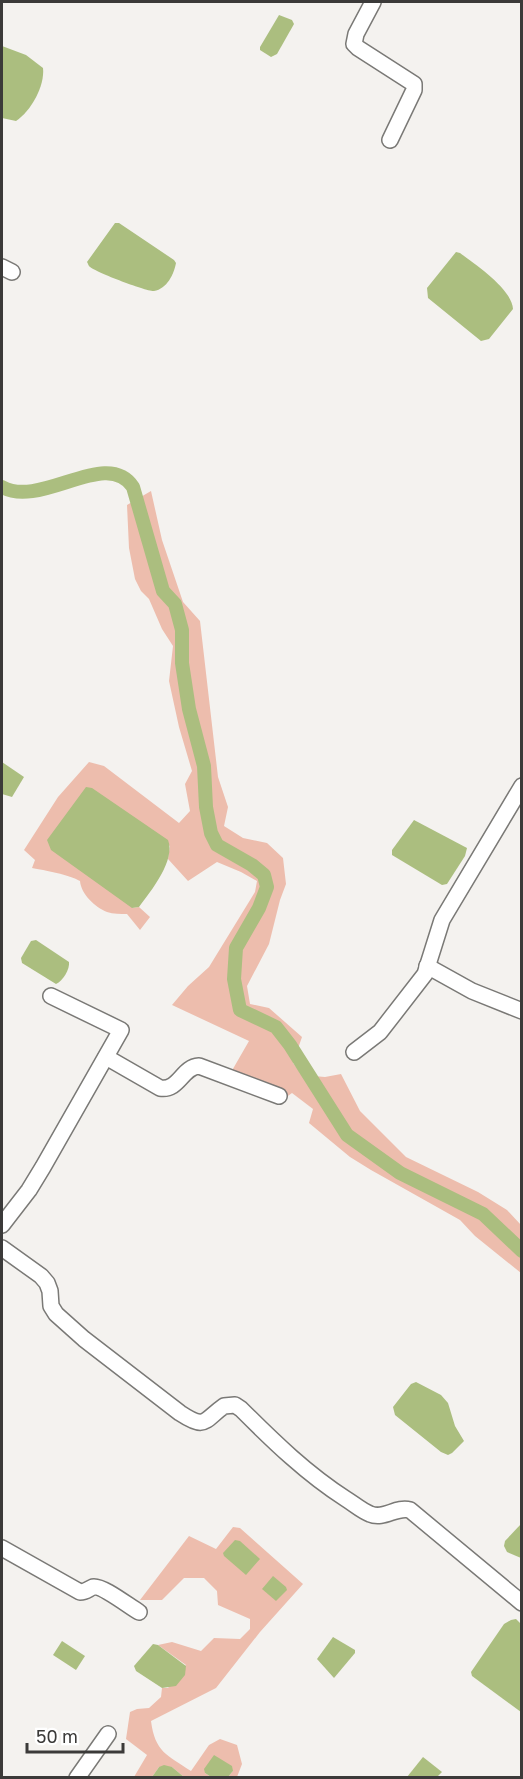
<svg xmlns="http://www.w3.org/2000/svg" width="523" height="1779" viewBox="0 0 523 1779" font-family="'Golos Text',sans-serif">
<rect width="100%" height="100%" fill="#f4f2ef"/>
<!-- green -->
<g fill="#edbdad">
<path d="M151 491 162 540 183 602 200 621 218 777 228 807 224 826 243 838 267 843 283 858 286 884 280 900 269 944 247 986 250 1004 269 1008 302 1037 293 1063 302 1075 325 1077 341 1074 360 1111 406 1157 478 1192 507 1210 521 1225V1273L475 1236 460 1220 371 1170 350 1157 309 1123 313 1109 292 1093 281 1101 230 1074 249 1041 172 1005 188 986 209 967 255 892 257 881 241 872 217 862 188 881 168 859 170 845 132 908 139 907 150 917 140 930 127 914C121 914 113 914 107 912 95 907 81 894 80 881 70 875 44 870 32 868L35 860 24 850 58 797 89 762 104 766 179 823 190 811 185 784 192 771 179 727 169 681 173 646 162 629 149 599 141 591 135 579 129 548 127 505Z"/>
<path d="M233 1527 240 1528 303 1584 260 1632 216 1688 151 1721C155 1752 167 1755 191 1771L209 1745 220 1739 237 1745 242 1764 237 1777H228L233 1771 205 1773 211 1777H184L172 1767H159L152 1777H134L147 1755 126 1739 130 1712 137 1709 149 1708 161 1697 162 1688H168L186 1665 158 1645 172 1642 201 1651 214 1638 240 1639 250 1629V1619L218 1605 217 1591 204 1578H184L162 1600H140L189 1536 216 1549Z"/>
</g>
<!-- water -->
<g fill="#abbe7f">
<path d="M279 15 292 20 294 24 277 54 271 57 260 50V47Z"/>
<path d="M2 46 26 55 43 68C45 86 31 111 16 121L2 118Z"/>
<path d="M115 223H119L174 260 176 263C174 274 167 289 154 291 148 292 92 271 89 266 88 265 88 263 87 262Z"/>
<path d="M456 252 460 253C476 265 512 289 513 309L489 339 481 341 428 298 427 288Z"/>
<path d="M2 762 24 777 12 797 2 794Z"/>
<path d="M86 787 92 788 168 840C176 860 151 891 139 907L132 908 51 850 47 840Z"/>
<path d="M414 820 467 848 465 856 447 884 442 885 392 855V850Z"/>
<path d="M36 940 69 962C70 969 63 981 56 984L22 963 21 958 31 941Z"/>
<path d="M416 1382 441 1395 448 1403 455 1426 464 1441 452 1453 448 1455 441 1452 395 1415 393 1407 411 1384Z"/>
<path d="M521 1524H522L521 1558 507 1552 504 1546 505 1541Z"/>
<path d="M235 1540 240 1541 260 1559 246 1575 224 1556 223 1553Z"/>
<path d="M273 1576 286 1587 287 1590 276 1601 262 1589Z"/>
<path d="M516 1619 521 1624V1712L472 1676 471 1672 504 1624 511 1620Z"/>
<path d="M333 1637 355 1650V1653L334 1678 317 1659Z"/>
<path d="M62 1641 85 1656 76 1670 53 1655Z"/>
<path d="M153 1644 158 1645 186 1666 185 1675 176 1686 162 1688 136 1671 134 1666Z"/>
<path d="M214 1755 232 1766 233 1771 228 1777H211L205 1773 204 1769Z"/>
<path d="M423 1757 442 1772 437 1777H407Z"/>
<path d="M164 1765 172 1767 184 1777H152L159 1767Z"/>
</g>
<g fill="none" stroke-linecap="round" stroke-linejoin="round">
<!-- canal -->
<path stroke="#abbe7f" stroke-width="14" d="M2 487C41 509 107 447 133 487L163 591 175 604 182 630V663L189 709 204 766 206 807 211 833 217 845 252 865 264 875 267 887 259 908 236 948 234 979 240 1010 276 1027 290 1045 347 1135 400 1173 483 1214 522 1251"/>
<defs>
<g id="minor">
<path d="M373 2 356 34 354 44 358 48 414 84V90L390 140"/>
<path d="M2 267 12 272"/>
<path d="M427 966 472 991 522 1011"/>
<path d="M354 1052 380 1032 425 974 442 920 522 786"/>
<path d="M106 1057 160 1088C179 1091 182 1067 199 1066L279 1096"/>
<path d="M2 1225 29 1190 43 1167 121 1030 51 996"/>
<path d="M2 1248 41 1276 47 1283 50 1291 51 1306 56 1314 84 1339 180 1413C206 1430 203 1421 224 1406L235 1405 241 1409C274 1442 307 1474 346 1499 354 1504 362 1511 370 1514 384 1520 396 1506 410 1510L522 1603"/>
<path d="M2 1548 80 1592C86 1592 88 1589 93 1587 102 1585 130 1607 139 1612"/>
<path d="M77 1778 108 1734"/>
</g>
</defs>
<!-- minor casing -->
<use href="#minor" stroke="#7a7976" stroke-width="18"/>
<!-- minor -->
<use href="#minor" stroke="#fff" stroke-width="15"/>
</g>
<!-- border -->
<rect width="523" height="1779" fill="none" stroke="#3b3a39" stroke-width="6"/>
<!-- scale -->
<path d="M27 1743v9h96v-9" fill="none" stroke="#3b3a39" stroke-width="3"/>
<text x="36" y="1743" font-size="18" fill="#3b3a39" stroke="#ffffff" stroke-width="4.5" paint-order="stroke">50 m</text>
</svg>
